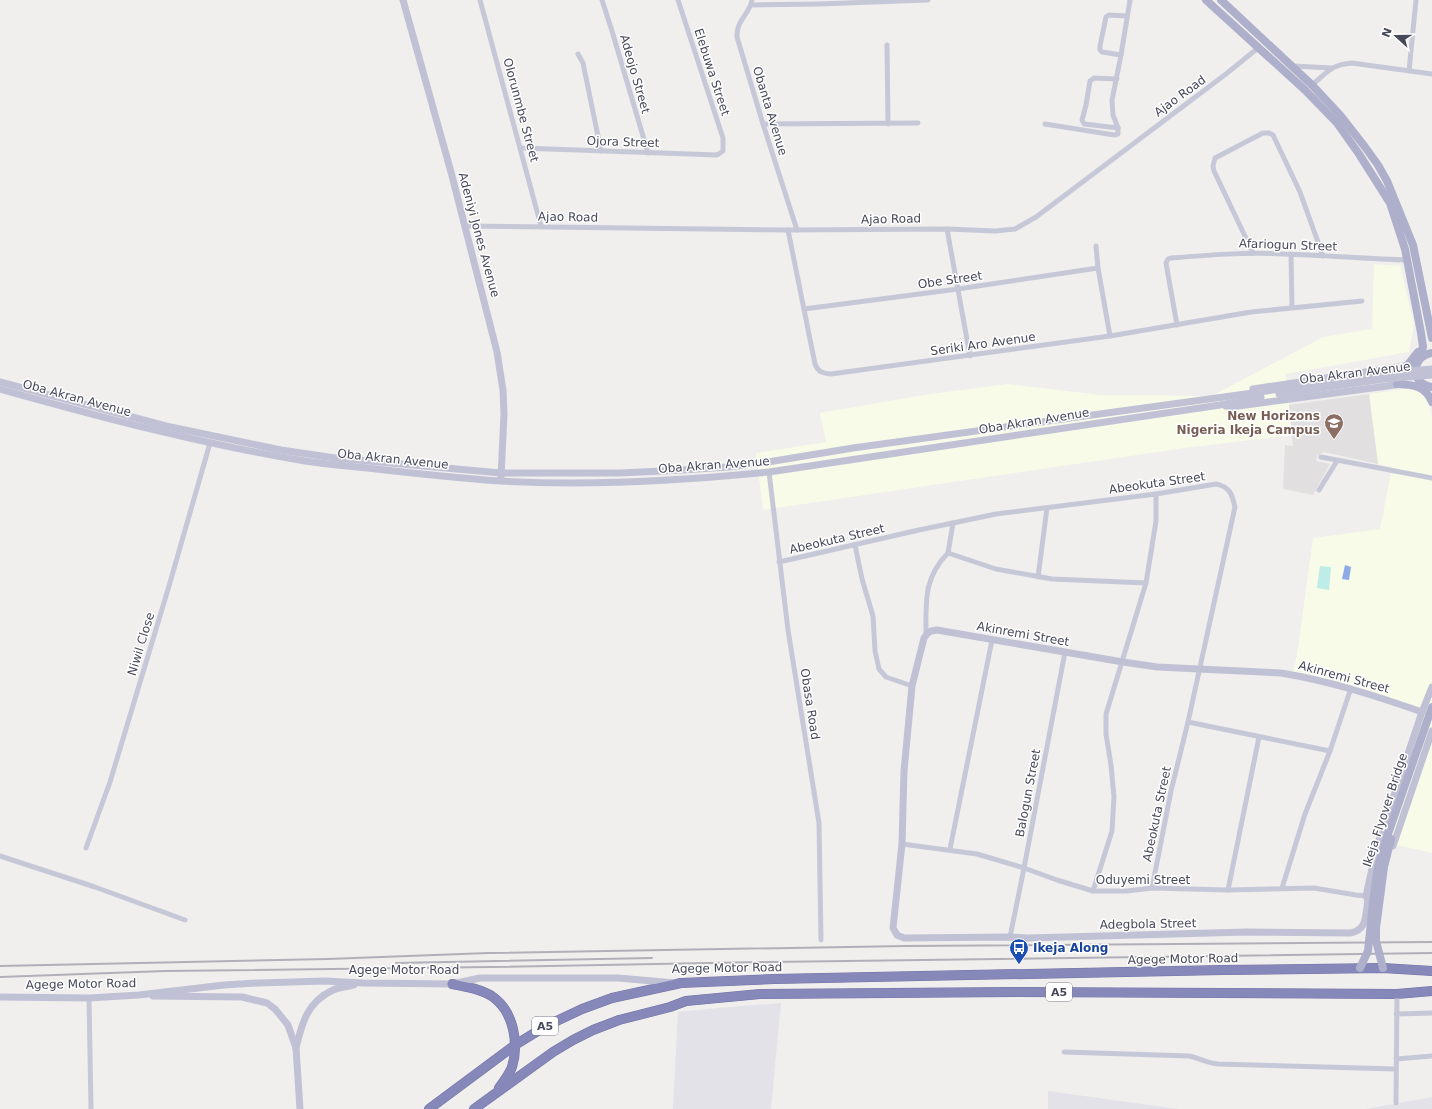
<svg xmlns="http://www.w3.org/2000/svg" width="1432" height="1109" viewBox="0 0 1432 1109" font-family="'DejaVu Sans',sans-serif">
<rect width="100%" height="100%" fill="#f0efed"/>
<!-- commercial -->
<g fill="#f7fbe7">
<path d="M1374 264 1400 266 1414 324 1409 352 1286 374 1292 435 1185 448 763 510 756 453 826 442 820 413 923 395 1008 384 1101 395 1212 396 1323 337 1372 329Z"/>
<path d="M1412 388 1422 393 1428 400 1432 419V853L1379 841 1421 714 1293 673 1297 655 1313 538 1380 529 1392 467 1378 464 1369 394Z"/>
</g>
<!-- education -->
<path fill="#e1dfdf" d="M1369 394 1378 464 1324 452 1317 456 1316 461 1330 464 1313 495 1283 489 1285 445 1293 446 1289 405Z"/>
<!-- airport -->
<g fill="#e3e2e8">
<path d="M781 1003 771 1109H673L678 1012 718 1008Z"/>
<path d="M1048 1091 1178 1109H1048Z"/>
<path d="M1432 1097V1109H1366Z"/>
</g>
<!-- green -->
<path fill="#beece6" d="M1320 566 1331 567 1329 590 1317 588Z"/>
<!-- water -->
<path fill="#8da9e7" d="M1345 565 1351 567 1349 580 1342 579Z"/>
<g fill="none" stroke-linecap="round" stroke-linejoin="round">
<defs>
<g id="highway">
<path d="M452 984C466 987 482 989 493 997 514 1012 519 1044 512 1067 509 1075 503 1082 499 1088"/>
<path d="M429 1109 515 1045 546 1026 582 1009 612 998 681 983 774 979 1223 970 1383 968 1432 971"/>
<path d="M474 1109 553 1052 573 1040 593 1030 619 1020 670 1007 686 1001 760 994 1015 992 1397 994 1432 991"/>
</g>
</defs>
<!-- highway casing -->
<use href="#highway" stroke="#7373a6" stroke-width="10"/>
<!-- street -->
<g stroke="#c7c8d7" stroke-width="5">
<path d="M480 0 541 226"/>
<path d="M602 0 612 31 648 153"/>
<path d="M752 0C750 14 736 20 737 37L763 124 797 230"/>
<path d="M751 5 819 4 928 0"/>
<path d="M887 45 888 124"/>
<path d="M578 54 583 63 601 151"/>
<path d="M1121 55 1102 52 1100 50V46L1106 17 1109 15 1127 16"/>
<path d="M1293 66 1332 68"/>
<path d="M1409 71 1416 0"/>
<path d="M1117 79 1094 78 1090 81 1086 105 1082 120 1084 124 1118 128"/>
<path d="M1312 85C1328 72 1330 65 1352 63L1432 74"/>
<path d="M763 124 918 123"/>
<path d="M1045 124 1114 135 1118 134V128L1113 115 1112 100 1121 55 1130 0"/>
<path d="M521 148 717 155 723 151V138L678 0"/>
<path d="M464 226 788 230 947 229 995 231 1015 229 1036 217 1226 74 1258 48"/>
<path d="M947 229 970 356"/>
<path d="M788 230 815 364C818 372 822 373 831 374L1110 336 1251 312 1362 301"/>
<path d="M1096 246 1098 268 1110 336"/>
<path d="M1253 253 1214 171 1213 166 1215 158 1263 133H1269L1273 135 1300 192 1323 256"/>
<path d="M1291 254 1292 307"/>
<path d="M804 309 958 289 1098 268"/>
<path d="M1177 325 1166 263 1168 259 1171 258C1208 255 1246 252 1283 254 1325 255 1366 259 1408 260"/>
<path d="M1321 457 1432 478"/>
<path d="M769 472 788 630 819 823 821 940"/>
<path d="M1319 490 1337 461"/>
<path d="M953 523 948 553 996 569 1052 579 1146 583"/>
<path d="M855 545 862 579 873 616 875 651 879 669 886 677 912 686"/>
<path d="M779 562 919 530 996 514 1156 494 1216 484C1230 487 1232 494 1235 507L1188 722 1171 791 1152 888"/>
<path d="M1038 577 1047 508"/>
<path d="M926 636C926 603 923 578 948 553"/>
<path d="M1188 722 1330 751"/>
<path d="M902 844 977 854 1024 868 1057 880 1093 891H1127L1152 888 1228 890 1314 888 1356 895 1366 896"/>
<path d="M86 848 110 782 169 586 210 443"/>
<path d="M950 849 992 640"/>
<path d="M0 856 95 887 185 920"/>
<path d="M1282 888 1305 814 1330 751 1351 688"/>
<path d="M1228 890 1259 737"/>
<path d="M1093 891 1112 831 1114 797 1111 765 1106 734V714L1146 583 1156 521V494"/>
<path d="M1010 937 1024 868 1065 652"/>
<path d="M89 998 91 1109"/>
<path d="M1396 1014 1432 1013"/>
<path d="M1064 1052 1189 1056C1199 1058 1207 1063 1218 1064L1396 1069"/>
<path d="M1396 1059 1432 1056"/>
<path d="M1396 1103 1397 994"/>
</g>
<!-- secondary -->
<g stroke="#c1c1d6" stroke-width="7">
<path d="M403 0 451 172 497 352 503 390 504 414 501 477"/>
<path d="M0 382 166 426 281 450 335 458 501 473H620L683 470 728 467 768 462 853 448 1260 392"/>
<path d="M0 389C100 417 202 444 305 461 325 464 346 466 367 468 411 473 455 478 500 481 589 486 680 481 769 472L1220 405 1261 397"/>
<path d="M1253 389 1411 365"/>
<path d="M1226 406 1231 407 1402 384"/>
<path d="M1393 846 1432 731"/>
<path d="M1368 900C1365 915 1368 930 1350 933L1247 932 1028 938 1010 937 904 938 897 935 893 928 902 844 904 771 912 686 924 638 927 634 931 631 937 630 1123 662 1157 667 1281 673C1330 681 1376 696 1422 712"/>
<path d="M1371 902 1368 900 1366 896 1377 846 1422 712 1432 687"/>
<path d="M153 996 242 997 267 1003 275 1009 288 1025 296 1048 300 1109"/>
<path d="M0 997 89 998 139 995 224 985 258 983 325 981 363 983 452 984 480 978H618L676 983"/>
<path d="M296 1048C302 1023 307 1002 333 990 339 987 347 987 354 985"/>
</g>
<!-- primary -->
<g stroke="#aeafcb" stroke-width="8">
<path d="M1206 0 1305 90 1337 123 1359 154 1390 203 1405 249 1421 333 1423 347 1418 360"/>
<path d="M1221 0 1312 85 1340 115 1365 147 1378 165 1387 181 1413 245 1432 338"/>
<path d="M1432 353C1410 357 1410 384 1432 387"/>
<path d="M1406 366 1410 362 1418 352"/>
<path d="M1397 384C1413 385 1425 385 1432 402"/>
</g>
<!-- highway -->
<use href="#highway" stroke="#8788ba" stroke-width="9"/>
<!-- rail -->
<g stroke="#b1b0b8" stroke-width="2">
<path d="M396 963 652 958"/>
<path d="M0 966 328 959 488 953 905 946 1432 942"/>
<path d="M0 977 165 971 489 967 770 962 1432 953"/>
</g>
<!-- secondary-bridge -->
<g stroke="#c1c1d6" stroke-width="7">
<path d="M1260 392 1385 373 1432 369"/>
<path d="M1279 394 1384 379 1432 375"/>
</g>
<!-- primary-bridge -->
<g stroke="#aeafcb" stroke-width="8">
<path d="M1360 968 1368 951 1374 893 1378 867 1386 840 1432 707"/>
<path d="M1383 968 1376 941V928L1384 867 1391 839"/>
</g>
</g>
<!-- icons -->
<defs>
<symbol id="school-pin" viewBox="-11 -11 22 30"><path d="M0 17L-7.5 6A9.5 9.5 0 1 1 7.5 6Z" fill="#8d6e63" stroke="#fff"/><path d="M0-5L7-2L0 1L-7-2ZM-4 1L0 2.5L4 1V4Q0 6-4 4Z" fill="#fff"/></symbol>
<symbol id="bus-pin" viewBox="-11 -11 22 30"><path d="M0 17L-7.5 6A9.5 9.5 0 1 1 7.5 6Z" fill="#1a4fb4" stroke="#fff"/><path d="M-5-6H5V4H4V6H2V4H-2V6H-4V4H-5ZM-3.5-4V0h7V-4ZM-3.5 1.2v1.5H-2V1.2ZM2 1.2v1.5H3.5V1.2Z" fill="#fff"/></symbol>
</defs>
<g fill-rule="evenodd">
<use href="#school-pin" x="1323" y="412" width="22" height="30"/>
<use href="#bus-pin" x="1008" y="937" width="22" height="30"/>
</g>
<g text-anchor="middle" stroke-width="3" stroke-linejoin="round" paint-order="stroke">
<!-- shield labels -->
<g fill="#fff" stroke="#7e7f8c" stroke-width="1">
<rect x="1046" y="983" width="26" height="18" rx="3"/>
<rect x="532" y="1017" width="26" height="18" rx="3"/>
</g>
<g font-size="11" font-weight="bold" fill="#47485a">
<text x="1059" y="996">A5</text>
<text x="545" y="1030">A5</text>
</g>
<!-- street labels -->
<g font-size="12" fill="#47485a" stroke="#fff">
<text transform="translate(712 72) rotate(72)" y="4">Elebuwa Street</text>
<text transform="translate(635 74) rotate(74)" y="4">Adeojo Street</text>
<text transform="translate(1180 96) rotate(-36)" y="4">Ajao Road</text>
<text transform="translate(521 110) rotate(75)" y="4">Olorunmbe Street</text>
<text transform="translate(770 111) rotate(73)" y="4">Obanta Avenue</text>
<text transform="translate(623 142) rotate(2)" y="4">Ojora Street</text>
<text transform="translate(568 217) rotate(1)" y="4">Ajao Road</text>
<text transform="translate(891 219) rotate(-1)" y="4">Ajao Road</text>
<text transform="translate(479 235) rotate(75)" y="4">Adeniyi Jones Avenue</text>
<text transform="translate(1288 245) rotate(2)" y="4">Afariogun Street</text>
<text transform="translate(950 280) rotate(-8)" y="4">Obe Street</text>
<text transform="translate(983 344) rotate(-8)" y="4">Seriki Aro Avenue</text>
<text transform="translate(1355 373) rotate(-7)" y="4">Oba Akran Avenue</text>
<text transform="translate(77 398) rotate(15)" y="4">Oba Akran Avenue</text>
<text transform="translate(1034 421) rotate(-9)" y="4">Oba Akran Avenue</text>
<text transform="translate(393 459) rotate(6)" y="4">Oba Akran Avenue</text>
<text transform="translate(714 465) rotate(-4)" y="4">Oba Akran Avenue</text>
<text transform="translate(1157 483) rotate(-8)" y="4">Abeokuta Street</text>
<text transform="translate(837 539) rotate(-13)" y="4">Abeokuta Street</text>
<text transform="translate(1023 634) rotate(10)" y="4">Akinremi Street</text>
<text transform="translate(141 644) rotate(-73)" y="4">Niwil Close</text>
<text transform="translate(1344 677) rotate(15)" y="4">Akinremi Street</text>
<text transform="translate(810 704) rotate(81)" y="4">Obasa Road</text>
<text transform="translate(1028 793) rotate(-79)" y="4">Balogun Street</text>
<text transform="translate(1385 810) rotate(-72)" y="4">Ikeja Flyover Bridge</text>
<text transform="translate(1157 814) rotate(-78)" y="4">Abeokuta Street</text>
<text x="1143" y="884">Oduyemi Street</text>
<text transform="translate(1148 924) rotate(-1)" y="4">Adegbola Street</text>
<text transform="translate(1183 959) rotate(-1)" y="4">Agege Motor Road</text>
<text transform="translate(727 968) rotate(-1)" y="4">Agege Motor Road</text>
<text x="404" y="974">Agege Motor Road</text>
<text transform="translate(81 984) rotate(-1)" y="4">Agege Motor Road</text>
</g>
<!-- education labels -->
<g font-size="12" font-weight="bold" fill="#785e54" stroke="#fff" text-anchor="end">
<text x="1320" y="420">New Horizons<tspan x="1320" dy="14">Nigeria Ikeja Campus</tspan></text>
</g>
<!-- transit labels -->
<g font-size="12" font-weight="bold" fill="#164399" stroke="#fff" text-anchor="start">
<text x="1033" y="952">Ikeja Along</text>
</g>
</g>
<!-- north arrow -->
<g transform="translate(1396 36) rotate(291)" stroke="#ffffff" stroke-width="3" paint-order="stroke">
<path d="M0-3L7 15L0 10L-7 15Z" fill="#47485a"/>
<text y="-6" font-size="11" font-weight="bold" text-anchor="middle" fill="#47485a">N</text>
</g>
</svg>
